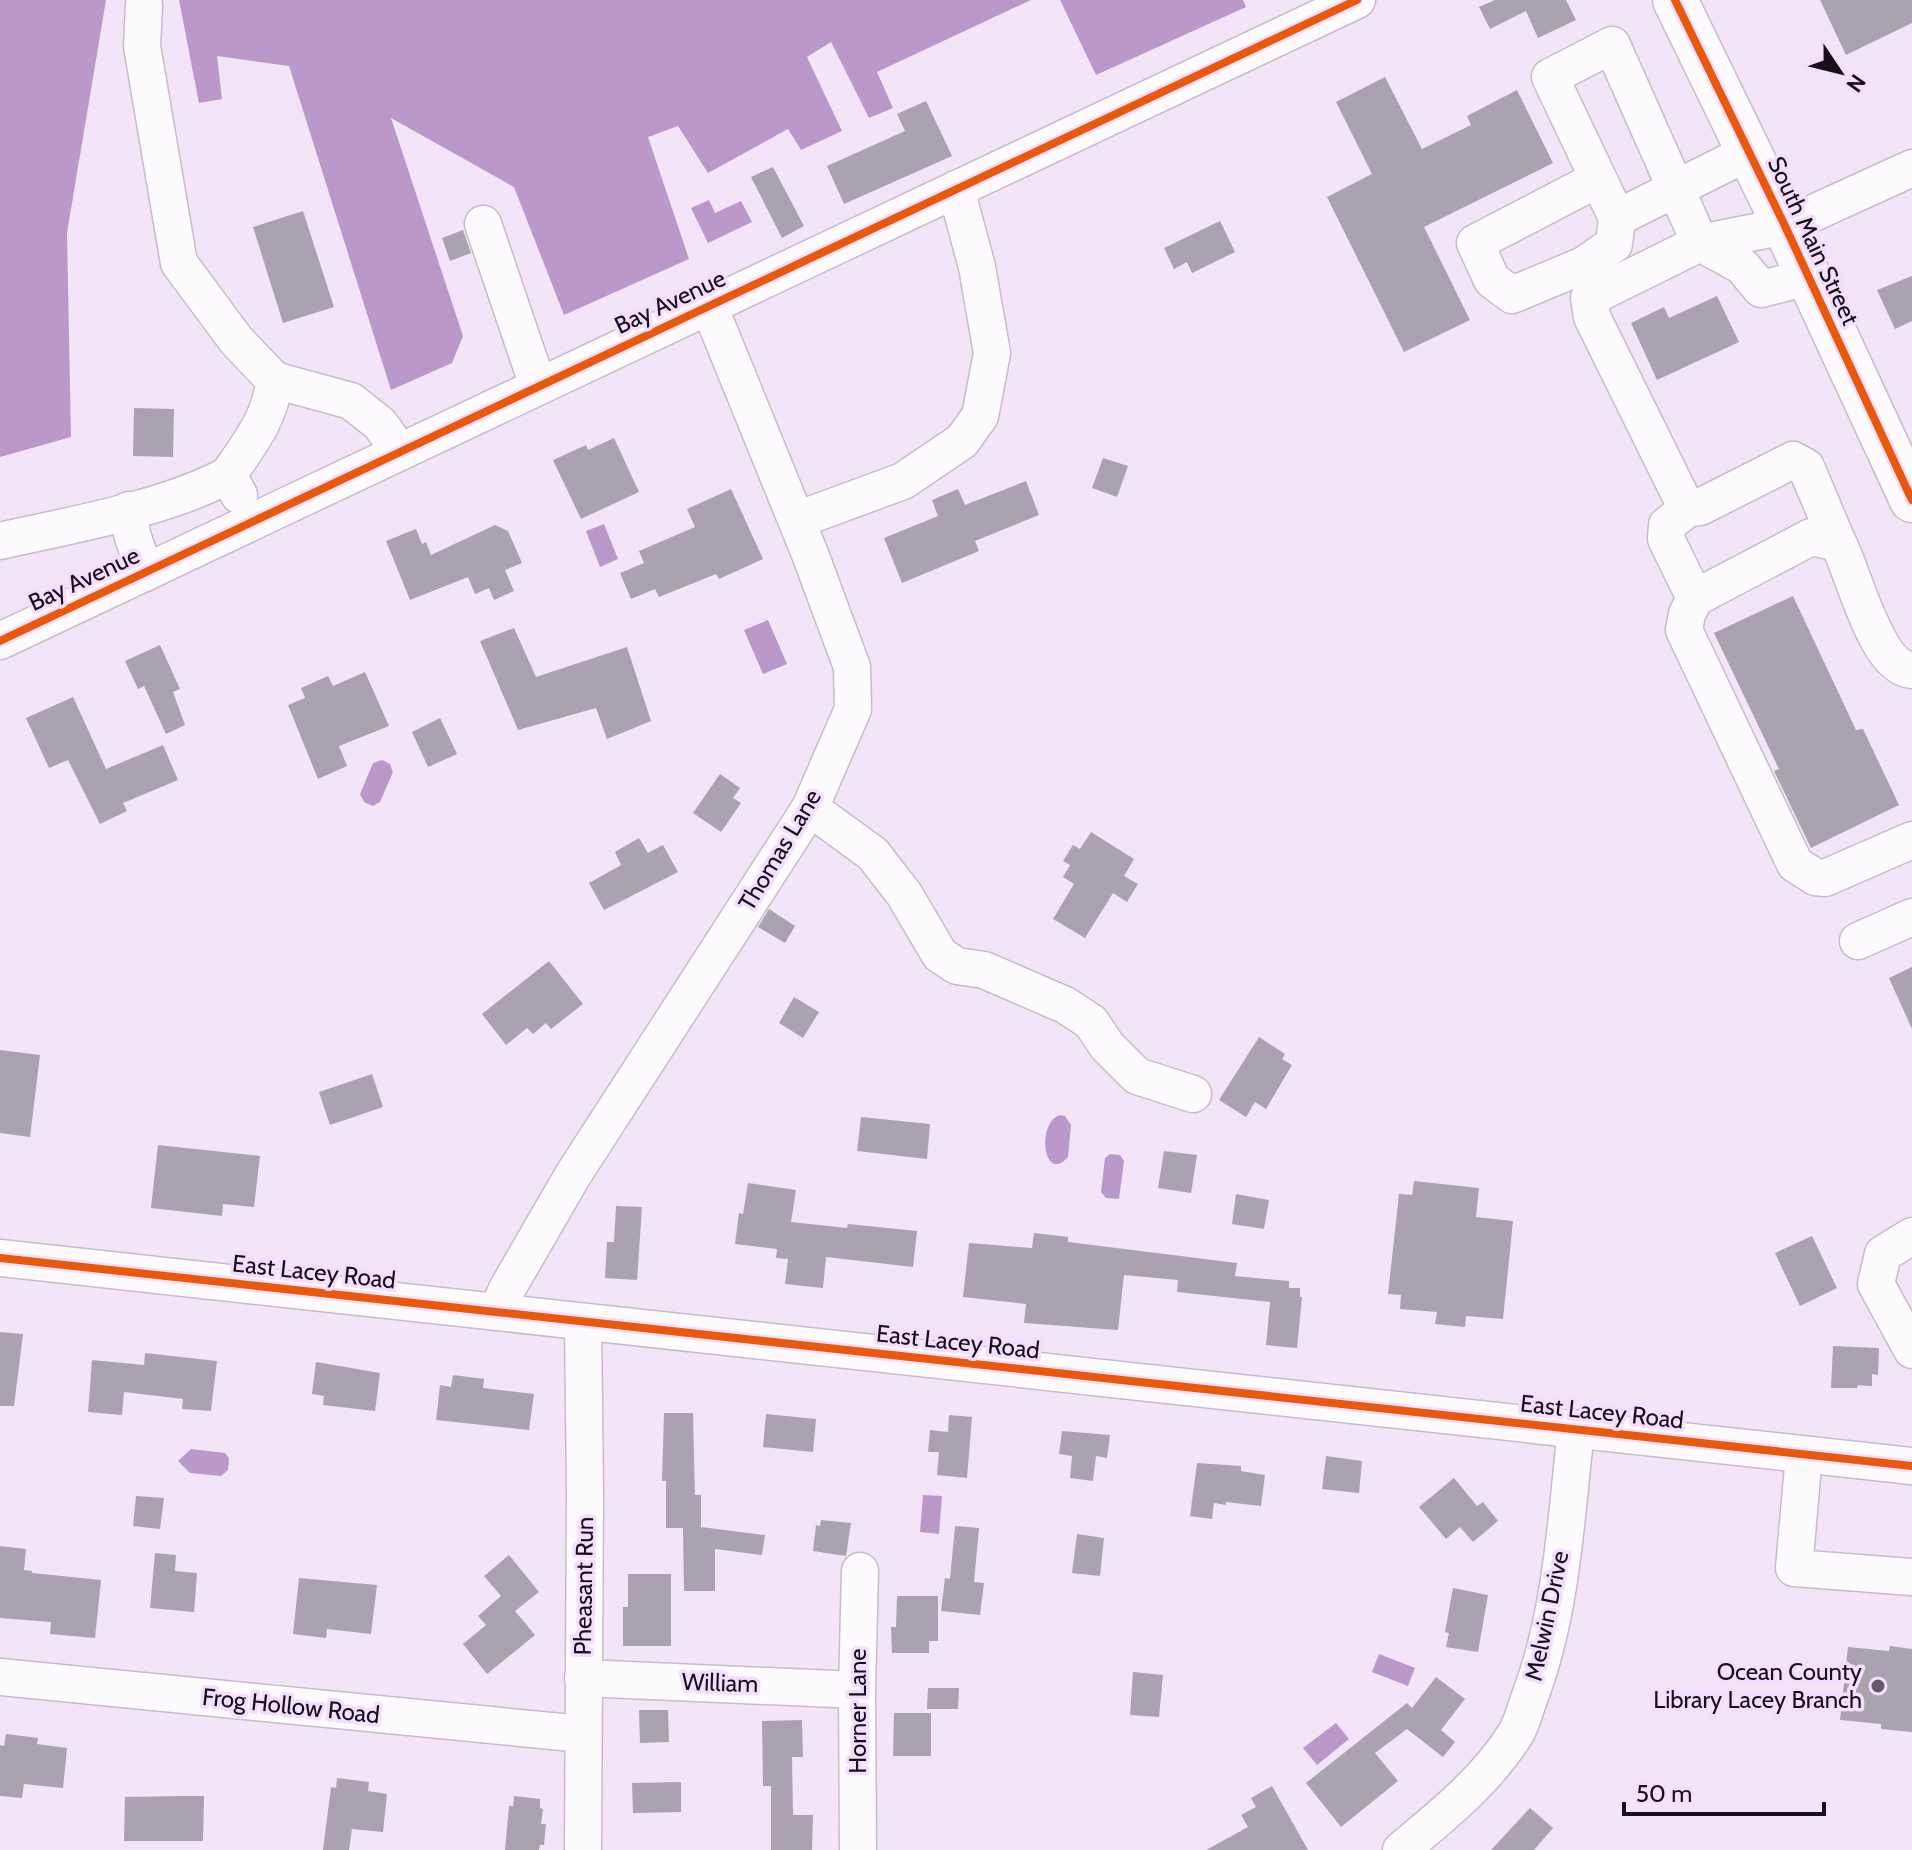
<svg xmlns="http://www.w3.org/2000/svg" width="1912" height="1850" viewBox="0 0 1912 1850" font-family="Cabin,sans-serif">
<rect width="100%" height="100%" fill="#f1e5f7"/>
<!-- water -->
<g fill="#ba99ca">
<path d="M0 0H106L67 233 71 437 0 457Z"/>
<path d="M179 0H1031L877 72 893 108 869 118 831 42 807 57 842 131 801 150 788 129 708 173 678 126 648 137 689 259 564 315 514 187 391 118 463 336 452 363 391 390 289 66 217 56 222 99 199 103Z"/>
<path d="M1060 0H1243L1246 7 1096 75Z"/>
<path d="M709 200 715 213 741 201 752 222 708 243 691 208Z"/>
<path d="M604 524 618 559 600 567 586 531Z"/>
<path d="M768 620 787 664 763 674 744 630Z"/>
<path d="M382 760 390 764 393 772 380 802 373 806 364 802 360 794 373 763Z"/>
<path d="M1060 1115 1065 1116 1071 1125 1068 1157C1043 1185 1036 1122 1060 1115Z"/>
<path d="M1110 1154 1120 1155 1124 1161 1119 1199 1106 1198 1101 1192 1105 1158Z"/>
<path d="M191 1449 225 1453 229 1458 228 1470 221 1476 190 1473 178 1461Z"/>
<path d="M923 1495 942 1496 939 1534 920 1532Z"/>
<path d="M1379 1654 1415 1668 1408 1686 1372 1672Z"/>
<path d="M1336 1723 1349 1739 1317 1765 1303 1748Z"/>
</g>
<!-- building -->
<g fill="#aba2b0">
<path d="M1495 0H1566L1576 20 1538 38 1526 11 1490 29 1479 7Z"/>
<path d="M1820 0H1912V23L1846 55Z"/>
<path d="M1385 77 1422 149 1471 125 1467 116 1517 90 1553 163 1424 227 1470 320 1404 352 1327 197 1372 174 1336 102Z"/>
<path d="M926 101 952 156 844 204 827 166 905 131 897 114Z"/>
<path d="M773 167 804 226 782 238 751 177Z"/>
<path d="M303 211 334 307 283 323 253 227Z"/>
<path d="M1220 221 1235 252 1192 273 1187 262 1174 269 1164 248Z"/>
<path d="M463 230 471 253 450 261 442 238Z"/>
<path d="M1912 276V321L1895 329 1877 290Z"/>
<path d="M1717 296 1739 342 1657 380 1631 323 1664 307 1669 318Z"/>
<path d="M134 408 174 409 173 457 133 456Z"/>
<path d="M614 438 639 492 581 519 553 460 586 445 588 450Z"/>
<path d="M1103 458 1128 466 1117 497 1092 488Z"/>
<path d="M1026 481 1039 515 975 541 979 551 902 583 884 538 938 516 932 500 958 489 965 505Z"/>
<path d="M731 489 763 559 719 579 716 574 659 597 655 589 631 599 620 573 644 563 639 551 695 527 687 509Z"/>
<path d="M495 525 508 531 522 563 505 570 514 591 494 600 489 588 475 594 468 577 410 600 386 541 416 529 422 544 426 542 431 555Z"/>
<path d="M1793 596 1856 730 1863 729 1899 805 1811 848 1774 771 1779 769 1714 633Z"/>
<path d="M514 628 536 677 627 647 651 721 607 739 596 708 518 730 480 641Z"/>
<path d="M160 645 180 689 173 692 185 725 166 734 144 686 138 689 125 661Z"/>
<path d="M365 672 389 726 339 746 347 766 318 779 288 705 305 698 301 688 328 676 333 686Z"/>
<path d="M73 697 106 769 163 745 178 780 123 803 127 811 100 824 68 760 49 768 26 718Z"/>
<path d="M440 718 457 754 428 767 412 732Z"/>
<path d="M720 774 740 788 733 798 741 803 721 832 693 813Z"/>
<path d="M1091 832 1134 859 1124 876 1138 884 1127 902 1113 893 1085 938 1053 919 1074 884 1063 877 1070 865 1063 861 1073 845 1080 849Z"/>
<path d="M639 838 648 853 663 845 678 872 604 910 589 883 621 865 615 852Z"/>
<path d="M769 909 795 926 785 943 758 927Z"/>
<path d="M549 961 583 1004 551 1029 546 1023 533 1034 527 1028 506 1045 482 1014Z"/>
<path d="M1912 967V1029L1889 978Z"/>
<path d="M794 997 819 1012 803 1038 779 1023Z"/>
<path d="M1259 1037 1285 1054 1282 1059 1292 1065 1266 1109 1255 1102 1246 1117 1219 1100Z"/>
<path d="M0 1050 40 1055 30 1137 0 1133Z"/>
<path d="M372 1074 383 1107 330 1125 319 1092Z"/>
<path d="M861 1117 930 1124 927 1159 857 1151Z"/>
<path d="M158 1145 260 1156 254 1207 223 1204 222 1216 151 1208Z"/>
<path d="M1164 1151 1197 1155 1191 1193 1158 1188Z"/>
<path d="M1414 1181 1479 1188 1476 1217 1513 1221 1503 1319 1466 1316 1465 1327 1435 1324 1437 1312 1400 1309 1401 1295 1388 1294 1399 1194 1412 1195Z"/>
<path d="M748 1183 796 1190 791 1222 847 1228 848 1224 917 1231 913 1267 826 1257 823 1288 785 1284 788 1259 776 1258 777 1249 735 1244 739 1213 743 1214Z"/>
<path d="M1236 1194 1269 1200 1264 1229 1232 1224Z"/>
<path d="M616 1206 642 1207 637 1280 605 1278 607 1242H614Z"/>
<path d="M1034 1233 1068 1237V1242L1237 1263 1235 1276 1289 1281V1288H1300V1297H1302L1297 1348 1266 1345 1270 1302 1177 1292 1178 1280 1124 1275 1118 1330 1024 1323 1026 1304 963 1297 969 1243 1032 1248Z"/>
<path d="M1812 1236 1837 1288 1800 1306 1775 1253Z"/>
<path d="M0 1332 23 1334 14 1406H0Z"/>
<path d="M1833 1346 1879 1348 1878 1375 1872 1374V1386L1858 1385 1857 1388H1831Z"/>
<path d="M145 1353 217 1361 211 1411 182 1409 183 1399 124 1392 122 1415 88 1412 92 1360 144 1365Z"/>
<path d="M316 1362 380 1373 375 1411 323 1405 324 1396 312 1394Z"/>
<path d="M453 1375 484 1379 483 1388 534 1394 529 1430 436 1420 440 1385 451 1387Z"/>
<path d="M664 1413H693L695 1495H701V1527L765 1535 762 1555 715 1549V1591H684L683 1528H666V1481H662Z"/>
<path d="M766 1414 816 1419 813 1452 763 1447Z"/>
<path d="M949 1415 972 1417 967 1478 937 1475 939 1452H928L930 1430 948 1432Z"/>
<path d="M1062 1431 1110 1435 1107 1458 1096 1456 1093 1481 1070 1478 1072 1456 1059 1454Z"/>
<path d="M1326 1456 1362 1461 1359 1493 1322 1489Z"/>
<path d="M1197 1463 1241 1466V1471L1265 1475 1261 1506 1226 1502V1505L1214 1503 1212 1519 1190 1516Z"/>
<path d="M1454 1478 1477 1506 1483 1502 1498 1521 1473 1542 1460 1527 1446 1539 1419 1507Z"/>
<path d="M136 1496 164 1498 160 1529 133 1526Z"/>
<path d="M821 1520 851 1523 846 1556 813 1551 816 1525 820 1526Z"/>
<path d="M955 1526 979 1528 974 1582 984 1583 980 1615 941 1611 945 1578 950 1579Z"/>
<path d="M1077 1534 1104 1538 1100 1576 1072 1573Z"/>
<path d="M0 1546 26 1549 24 1570 32 1571V1573L101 1580 95 1638 50 1634 51 1622 0 1618Z"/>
<path d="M155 1553 176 1555 175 1571 197 1573 194 1612 150 1608Z"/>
<path d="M509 1555 539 1592 515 1611 535 1635 487 1674 463 1644 486 1625 478 1616 501 1596 484 1576Z"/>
<path d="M628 1574H671V1646H623V1607H628Z"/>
<path d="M299 1578 377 1585 371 1634 327 1629 326 1638 293 1634Z"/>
<path d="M1453 1588 1488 1595 1478 1652 1446 1647 1449 1633 1445 1632Z"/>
<path d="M897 1596H938V1641H929V1653H892L891 1627H896Z"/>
<path d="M1890 1646 1912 1649V1732L1881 1729V1724L1840 1720 1848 1647 1889 1651Z"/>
<path d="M1133 1672 1163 1675 1159 1717 1130 1715Z"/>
<path d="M1436 1677 1465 1699 1441 1730 1455 1742 1443 1757 1407 1729 1375 1753 1398 1781 1341 1827 1306 1783 1407 1703 1412 1708Z"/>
<path d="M928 1688H959L958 1709H927Z"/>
<path d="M639 1710H668L669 1742 640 1743Z"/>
<path d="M894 1713H931V1756H893Z"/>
<path d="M802 1720 803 1757H792L793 1815H813L812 1850H771V1786H763L762 1721Z"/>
<path d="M6 1734 38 1738 37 1744 67 1748 63 1788 24 1784 22 1798 0 1796V1745L4 1746Z"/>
<path d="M337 1778 369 1782 368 1791 387 1794 383 1832 352 1829 349 1850H323L331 1787 336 1788Z"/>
<path d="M681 1782V1812L633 1813 632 1783Z"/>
<path d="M1272 1786 1308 1850H1206L1248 1827 1241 1815 1256 1807 1251 1798Z"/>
<path d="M183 1796H204L203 1841H124L125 1797Z"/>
<path d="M514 1796 540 1799V1808L543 1809 541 1824H546L544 1845H540L539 1850H505L509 1806H513Z"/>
<path d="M1530 1808 1553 1828 1534 1850H1491Z"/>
</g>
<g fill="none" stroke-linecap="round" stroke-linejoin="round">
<defs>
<g id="minor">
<path d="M144 5 142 46 179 263 236 340 274 380C272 416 248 446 228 475"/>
<path d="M1749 152 1617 218 1550 77 1612 45 1700 243 1742 266 1761 289 1809 277"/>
<path d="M1598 179 1475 243 1492 280 1512 295 1584 265 1614 244 1617 218"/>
<path d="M483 224 538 386"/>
<path d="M274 380 351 401 380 424 400 452"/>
<path d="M1687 509 1592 317 1589 298 1700 243 1785 226 1912 168"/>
<path d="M129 510 132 534 145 573"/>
<path d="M797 520 903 481 962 441 980 416 992 353 977 267 956 189"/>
<path d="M0 541C71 525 165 509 228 475L239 495"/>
<path d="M1695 598 1666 539 1667 525 1687 509 1700 507 1793 460 1806 467 1838 543"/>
<path d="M0 641 1357 0"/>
<path d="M1912 670C1875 668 1854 572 1838 543L1811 537 1695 598 1687 614 1684 630 1795 864 1815 877 1825 878 1912 840"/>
<path d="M810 808 873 854 904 894 940 955 957 966 984 970 1065 1005 1091 1022 1107 1046 1137 1076 1193 1094"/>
<path d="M1858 941 1912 917"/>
<path d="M1912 1236 1883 1254 1876 1284 1912 1350"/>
<path d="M0 1258 1912 1466"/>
<path d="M497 1312 507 1289 573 1175 810 808 853 709 852 667 810 554 709 306"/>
<path d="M1804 1455 1794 1568 1912 1577"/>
<path d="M0 1677 582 1734"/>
<path d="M583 1678 857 1690"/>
<path d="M583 1850 585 1493 583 1322"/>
<path d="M858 1850 857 1690 860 1571"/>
<path d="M1401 1850C1442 1816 1488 1779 1516 1733 1522 1723 1525 1710 1529 1699 1562 1613 1566 1519 1576 1429"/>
</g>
<path id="highway" d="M1675 0 1785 226 1912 500"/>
</defs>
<!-- minor casing -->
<use href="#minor" stroke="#c6bcca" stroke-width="39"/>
<!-- highway casing -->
<use href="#highway" stroke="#c6bcca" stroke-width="47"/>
<!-- minor -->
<use href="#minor" stroke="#fdfbfe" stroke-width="36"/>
<!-- highway -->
<use href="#highway" stroke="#fdfbfe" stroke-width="44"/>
<defs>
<g id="cycleway">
<path d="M1675 0 1785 226 1912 500"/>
<path d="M0 641 1357 0"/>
<path d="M0 1258 1912 1466"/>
</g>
</defs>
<!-- cycleway casing -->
<use href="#cycleway" stroke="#f3defe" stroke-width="13"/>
<!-- cycleway -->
<use href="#cycleway" stroke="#e8590c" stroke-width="8"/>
</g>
<!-- markers -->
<circle fill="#635a67" stroke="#f3defe" stroke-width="3" cx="1878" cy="1686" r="8"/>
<g text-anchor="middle" stroke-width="7" stroke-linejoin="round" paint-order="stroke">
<!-- street labels -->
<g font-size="24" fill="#160f1a" stroke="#f3defe">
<text transform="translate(1813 241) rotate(65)" y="8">South Main Street</text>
<text transform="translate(670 302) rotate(-25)" y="8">Bay Avenue</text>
<text transform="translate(84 579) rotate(-25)" y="8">Bay Avenue</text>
<text transform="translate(780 850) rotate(-59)" y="8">Thomas Lane</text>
<text transform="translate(314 1272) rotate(6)" y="8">East Lacey Road</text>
<text transform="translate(958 1342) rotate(6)" y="8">East Lacey Road</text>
<text transform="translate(1602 1412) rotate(6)" y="8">East Lacey Road</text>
<text transform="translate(584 1586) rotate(-89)" y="8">Pheasant Run</text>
<text transform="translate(1547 1616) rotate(-78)" y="8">Melwin Drive</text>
<text transform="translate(720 1683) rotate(2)" y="8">William</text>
<text transform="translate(291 1706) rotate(6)" y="8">Frog Hollow Road</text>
<text transform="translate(858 1711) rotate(-90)" y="8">Horner Lane</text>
</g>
<!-- poi labels -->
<g font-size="24" fill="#160f1a" stroke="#f3defe" text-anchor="end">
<text x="1862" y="1680">Ocean County<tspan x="1862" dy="28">Library Lacey Branch</tspan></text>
</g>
</g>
<!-- north arrow -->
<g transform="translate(1840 72) rotate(125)" stroke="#f3defe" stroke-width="6" paint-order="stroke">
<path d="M0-6L14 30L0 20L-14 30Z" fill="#160f1a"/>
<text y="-12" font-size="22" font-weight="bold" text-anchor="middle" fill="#160f1a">N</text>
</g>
<!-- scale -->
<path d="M1624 1802v12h200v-12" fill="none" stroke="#160f1a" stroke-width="4"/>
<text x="1636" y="1802" font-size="24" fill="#160f1a" stroke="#f3defe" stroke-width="6" paint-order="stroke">50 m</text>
</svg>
